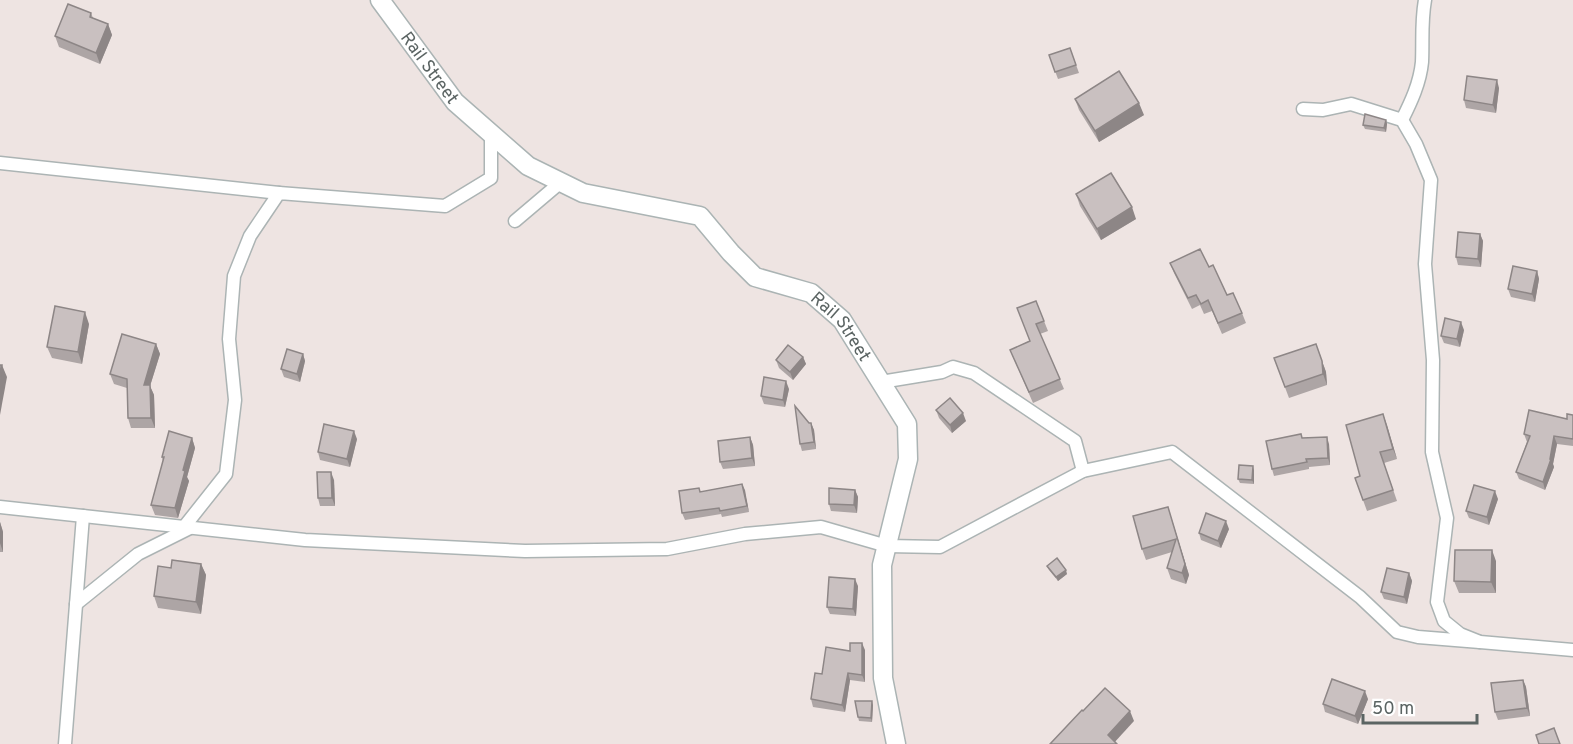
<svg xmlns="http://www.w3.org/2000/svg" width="1573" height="744" viewBox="0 0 1573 744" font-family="Overpass,sans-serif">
<rect width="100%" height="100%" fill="#eee4e2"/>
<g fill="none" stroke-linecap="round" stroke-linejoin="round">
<defs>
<g id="street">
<path d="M1303 109 1323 110 1351 104 1402 120 1416 144 1431 180 1425 264 1433 360 1432 452 1447 518 1437 602 1444 621 1460 634 1480 642 1573 650"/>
<path d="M1402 120C1411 102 1420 83 1422 62 1423 40 1421 22 1425 0"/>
<path d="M0 163 279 193"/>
<path d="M515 221 561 182"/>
<path d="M881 382 942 372 953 367 974 373 1075 441 1083 471"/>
<path d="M0 507 305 540 525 551 667 549 745 534 821 527 887 546 940 547 1083 471 1172 452 1360 597 1397 632 1418 637 1480 642"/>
<path d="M184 527 226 474 235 400 229 339 234 276 250 236 279 193 445 206 491 178V133"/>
<path d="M76 604 138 554 190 528"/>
<path d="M65 744 83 516"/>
</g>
<g id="secondary">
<path id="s1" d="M380 0 455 102 528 166 583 193 700 216 731 253 755 277 811 293 842 320 907 424 908 459 882 565 883 678 896 744"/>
</g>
</defs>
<!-- street casing -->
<use href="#street" stroke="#acb4b4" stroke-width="15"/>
<!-- secondary casing -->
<use href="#secondary" stroke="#abb4b4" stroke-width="21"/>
<!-- street -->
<use href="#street" stroke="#fff" stroke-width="12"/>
<!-- secondary -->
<use href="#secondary" stroke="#fff" stroke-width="18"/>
</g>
<!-- wall -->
<g fill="#ada5a5">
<path d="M91 13 93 18 108 24 112 35 100 64 59 47 55 36Z"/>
<path d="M1070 48 1079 73 1058 79 1049 55Z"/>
<path d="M1499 88 1496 113 1466 108 1464 100Z"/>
<path d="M1075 99 1144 115 1099 142 1079 110Z"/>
<path d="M1386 120 1387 124 1386 132 1365 129 1363 125Z"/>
<path d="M1076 194 1136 219 1101 240 1080 206Z"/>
<path d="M1480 234 1483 241 1481 267 1458 265 1456 257Z"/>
<path d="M1170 263 1209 267 1227 295 1242 313 1246 323 1222 334 1212 311 1204 314 1200 305 1192 309 1174 273Z"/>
<path d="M1537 271 1539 279 1535 302 1511 297 1508 289Z"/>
<path d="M1036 301 1048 331 1040 334 1064 389 1033 403 1010 350 1029 341Z"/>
<path d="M89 324 82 364 52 358 47 347Z"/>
<path d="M1464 330 1460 347 1444 343 1441 336Z"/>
<path d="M156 344 160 354 150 386 154 395 155 428H131L128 418 127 388 114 384 110 374Z"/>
<path d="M1316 344 1326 372 1327 385 1289 398 1274 358Z"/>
<path d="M303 354 305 361 300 382 284 377 281 369Z"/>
<path d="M803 357 806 364 793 380 779 368 776 360Z"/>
<path d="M789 389 785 407 764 404 761 396Z"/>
<path d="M936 410 966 421 952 433 939 418Z"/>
<path d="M1383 414 1397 459 1384 463 1397 501 1367 511 1355 478 1360 476Z"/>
<path d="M1573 415V446L1557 444 1553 464 1554 467 1545 490 1519 479 1516 472 1527 442 1524 434 1567 419Z"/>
<path d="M809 423H811L814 430 816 449 802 451 800 444Z"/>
<path d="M750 437 753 445 755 466 723 469 720 462Z"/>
<path d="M192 438 195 448 187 477 189 481 178 518 155 515 151 505 163 461 162 457Z"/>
<path d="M1302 438 1329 444 1330 465 1309 467V469L1274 476 1272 469Z"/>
<path d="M357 439 350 467 320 460 318 452Z"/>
<path d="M1254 470V484L1240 483 1238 479Z"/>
<path d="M334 480 335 506H320L318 498Z"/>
<path d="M742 484 749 512 722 517 721 514 685 520 682 513 699 488 700 492Z"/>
<path d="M855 490 858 497 857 513 831 511 829 504Z"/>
<path d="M1498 499 1489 525 1469 518 1466 511Z"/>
<path d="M1168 507 1189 575 1186 584 1171 579 1167 568 1172 552 1146 560 1142 549Z"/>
<path d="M0 522 3 532V552H0Z"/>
<path d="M1229 529 1221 548 1201 540 1199 533Z"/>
<path d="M1496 561V593H1459L1454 581Z"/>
<path d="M201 564 206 575 201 614 158 608 154 596 171 568Z"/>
<path d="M1047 566 1067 574 1058 581 1049 570Z"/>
<path d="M1409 573 1412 581 1407 604 1384 599 1381 592Z"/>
<path d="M858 586 856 616 830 614 827 607Z"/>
<path d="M865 650V682L850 680 845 712 813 707 811 699 822 674 850 651Z"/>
<path d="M1523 680 1526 687 1530 716 1498 720 1495 712Z"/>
<path d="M1368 699 1358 724 1325 712 1323 704Z"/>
<path d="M873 705 872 722 859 721 858 717Z"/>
</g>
<!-- shaded-wall -->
<g fill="#8d8686">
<path d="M108 24 112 35 100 64 96 53Z"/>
<path d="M1497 80 1499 88 1496 113 1493 105Z"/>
<path d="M1139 103 1144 115 1099 142 1095 131Z"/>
<path d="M1386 120 1387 124 1386 132 1384 128Z"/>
<path d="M1132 207 1136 219 1101 240 1097 229Z"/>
<path d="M1480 234 1483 241 1481 267 1478 259Z"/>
<path d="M1537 271 1539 279 1535 302 1532 294Z"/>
<path d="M85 312 89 324 82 364 78 352Z"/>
<path d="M1461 322 1464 330 1460 347 1457 339Z"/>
<path d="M156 344 160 354 150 386 154 395 155 428 151 418 144 385Z"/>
<path d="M303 354 305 361 300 382 297 374Z"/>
<path d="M803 357 806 364 793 380 790 372Z"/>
<path d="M1322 361 1326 372 1327 385 1323 374Z"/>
<path d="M2 365 7 377 0 415V379Z"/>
<path d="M786 381 789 389 785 407 783 400Z"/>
<path d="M963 413 966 421 952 433 950 425Z"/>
<path d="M1383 414 1387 425 1397 459 1393 449Z"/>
<path d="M811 423 814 430 816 449 814 442Z"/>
<path d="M354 431 357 439 350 467 347 459Z"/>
<path d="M1554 436 1557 444 1553 464 1554 467 1545 490 1543 482 1550 459Z"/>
<path d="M750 437 753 445 755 466 752 458Z"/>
<path d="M1327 437 1329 444 1330 465 1328 458Z"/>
<path d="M192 438 195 448 187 477 189 481 178 518 175 508 183 470Z"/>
<path d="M1253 466 1254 470V484L1252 480Z"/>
<path d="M331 472 334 480 335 506 332 498Z"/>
<path d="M742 484 745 490 749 512 747 506Z"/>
<path d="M855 490 858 497 857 513 854 505Z"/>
<path d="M1495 491 1498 499 1489 525 1487 517Z"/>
<path d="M1168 507 1189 575 1186 584 1182 573 1185 564Z"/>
<path d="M1226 521 1229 529 1221 548 1218 541Z"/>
<path d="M0 522 3 532V552L0 543Z"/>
<path d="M1492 550 1496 561V593L1491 582Z"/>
<path d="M201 564 206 575 201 614 196 602Z"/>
<path d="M1066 570 1067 574 1058 581 1056 577Z"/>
<path d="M1409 573 1412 581 1407 604 1404 597Z"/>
<path d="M855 579 858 586 856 616 853 609Z"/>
<path d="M862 643 865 650V682L862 675Z"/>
<path d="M848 673 850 680 845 712 842 705Z"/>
<path d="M1523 680 1526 687 1530 716 1527 708Z"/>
<path d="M1365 691 1368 699 1358 724 1355 716Z"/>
<path d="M872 701 873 705 872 722 871 718Z"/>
<path d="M1130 711 1134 721 1113 744 1108 735Z"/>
</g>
<!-- building -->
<g fill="#c9c0c0" stroke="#8d8686" stroke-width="1.5">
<path d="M68 4 91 13 90 17 108 24 96 53 55 36Z"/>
<path d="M1070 48 1076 65 1055 72 1049 55Z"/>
<path d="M1119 71 1139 103 1095 131 1075 99Z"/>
<path d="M1467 76 1497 80 1493 105 1464 100Z"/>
<path d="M1365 114 1386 120 1384 128 1363 125Z"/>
<path d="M1111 173 1132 207 1097 229 1076 194Z"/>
<path d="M1458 232 1480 234 1478 259 1456 257Z"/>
<path d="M1200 249 1209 267 1213 265 1227 295 1233 293 1242 313 1218 323 1208 300 1201 304 1196 295 1188 298 1170 263Z"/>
<path d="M1513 266 1537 271 1532 294 1508 289Z"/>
<path d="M1036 301 1044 321 1036 324 1060 379 1029 392 1010 350 1030 341 1017 308Z"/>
<path d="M55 306 85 312 78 352 47 347Z"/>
<path d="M1445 318 1461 322 1457 339 1441 336Z"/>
<path d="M122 334 156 344 144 385H150L151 418H128L127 379 110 374Z"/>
<path d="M1316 344 1322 361 1323 374 1285 387 1274 358Z"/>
<path d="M788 345 803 357 790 372 776 360Z"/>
<path d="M287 349 303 354 297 374 281 369Z"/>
<path d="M0 365H2L0 379Z"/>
<path d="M764 377 786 381 783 400 761 396Z"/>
<path d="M950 398 963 413 950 425 936 410Z"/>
<path d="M795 406 809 423H811L814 442 800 444Z"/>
<path d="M1529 410 1567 419V414L1573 415V439L1554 436 1550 459H1551L1543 482 1516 472 1530 436 1524 434Z"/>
<path d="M1383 414 1393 449 1380 452 1393 490 1363 500 1355 478 1360 476 1346 425Z"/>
<path d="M324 424 354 431 347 459 318 452Z"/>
<path d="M169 431 192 438 183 470 185 471 175 508 151 505 164 457H162Z"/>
<path d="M1301 434 1302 438 1327 437 1328 458 1306 459 1307 462 1272 469 1266 441Z"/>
<path d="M750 437 752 458 720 462 718 441Z"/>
<path d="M1239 465 1253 466 1252 480 1238 479Z"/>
<path d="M317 472H331L332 498H318Z"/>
<path d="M742 484 747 506 720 511 719 508 682 513 679 491 699 488 700 492Z"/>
<path d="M1474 485 1495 491 1487 517 1466 511Z"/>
<path d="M829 488 855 490 854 505 829 504Z"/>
<path d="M1168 507 1185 564 1182 573 1167 568 1176 539 1142 549 1133 516Z"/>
<path d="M1206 513 1226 521 1218 541 1199 533Z"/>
<path d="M1455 550H1492L1491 582 1454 581Z"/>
<path d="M1057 558 1066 570 1056 577 1047 566Z"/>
<path d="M172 560 201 564 196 602 154 596 158 566 171 568Z"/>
<path d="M1387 568 1409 573 1404 597 1381 592Z"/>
<path d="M829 577 855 579 853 609 827 607Z"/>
<path d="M850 643H862V675L848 673 842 705 811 699 815 673 822 674 826 647 850 651Z"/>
<path d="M1332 679 1365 691 1355 716 1323 704Z"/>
<path d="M1523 680 1527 708 1495 712 1491 683Z"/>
<path d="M1105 688 1130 711 1108 735 1117 744H1050L1082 710 1083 711Z"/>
<path d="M855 701H872L871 718 858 717Z"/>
<path d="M1554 728 1560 744H1539L1536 735Z"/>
</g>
<g text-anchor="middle" stroke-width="5" stroke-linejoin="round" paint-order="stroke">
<!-- street labels -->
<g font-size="18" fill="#5b6463" stroke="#fff">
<text dy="6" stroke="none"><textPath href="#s1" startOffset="84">Rail Street</textPath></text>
<text dy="6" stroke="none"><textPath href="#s1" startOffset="590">Rail Street</textPath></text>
</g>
</g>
<!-- scale -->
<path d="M1363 714v9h114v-9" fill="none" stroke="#5b6463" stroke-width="3"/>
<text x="1372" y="714" font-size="18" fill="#5b6463" stroke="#ffffff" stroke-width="4.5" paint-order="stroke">50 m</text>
</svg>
